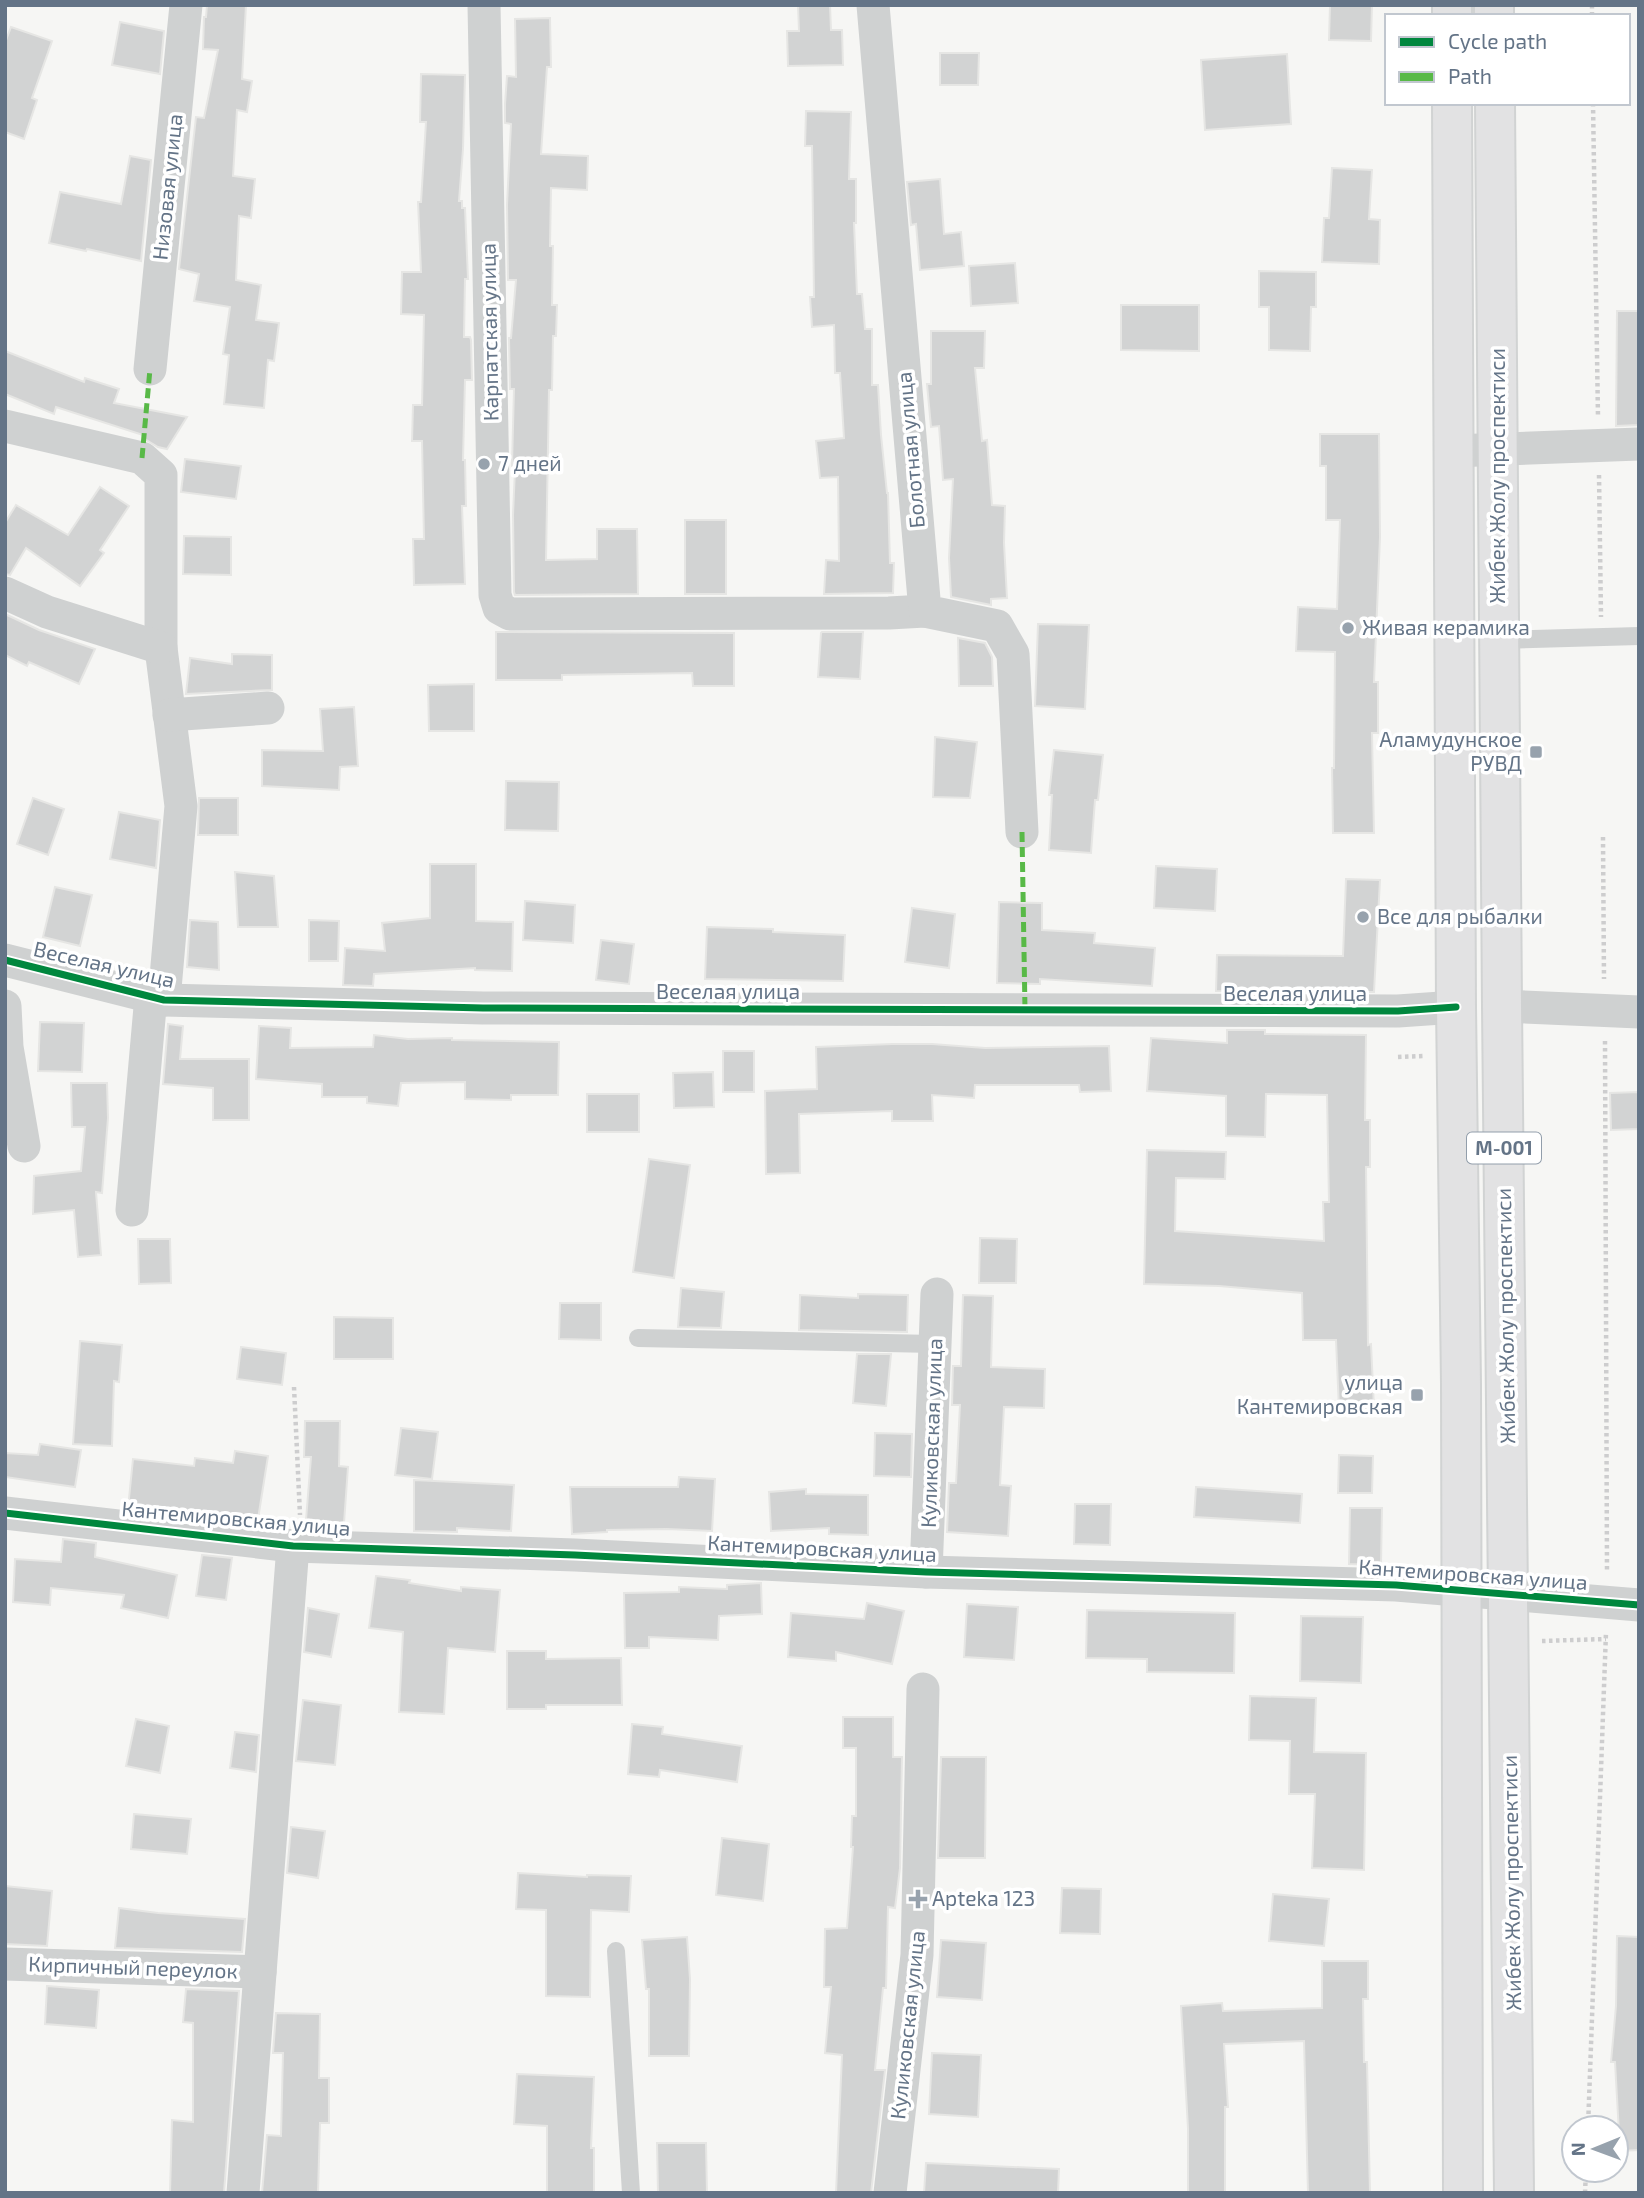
<svg xmlns="http://www.w3.org/2000/svg" width="1644" height="2198" viewBox="0 0 1644 2198" font-family="'Exo 2',sans-serif">
<rect width="100%" height="100%" fill="#f6f6f4"/>
<!-- building -->
<g fill="#d2d3d3" stroke="#e6e6e4" stroke-width="2">
<path d="M207 5H246L242 79 252 81 247 112 237 110 233 176 255 179 251 218 239 216 236 280 261 285 256 320 279 323 274 361 268 360 264 408 224 404 229 355 223 354 230 307 194 301 199 274 179 269 196 117 204 118 218 50 203 49 204 17H206Z"/>
<path d="M798 5H830L831 30H842L843 65 788 66 787 31H799Z"/>
<path d="M1330 5H1372L1371 41 1329 40Z"/>
<path d="M550 18 551 67H547L541 154 588 156 587 190 551 188 550 246H553L552 305H557L556 336H553L552 390H549L546 560 597 559V529H637L638 594 515 595 514 592 513 515 515 469H512V464L514 389H510L509 338H511L516 280H508L507 205 511 124 505 123V104L507 76 516 77 515 19Z"/>
<path d="M120 22 164 31 160 74 112 65Z"/>
<path d="M11 27 52 41 32 98 37 100 24 139 5 132V43Z"/>
<path d="M940 53H979L978 85H940Z"/>
<path d="M1287 54 1291 124 1205 130 1201 60Z"/>
<path d="M421 74 465 75 463 149 459 201H462V208H465L468 279H465L464 337H470L471 340 472 380H465L463 460H465L466 506H462L465 584 414 585 413 539H424L422 441H412L413 405H422L424 315 401 314 402 272H421L418 202H421L426 122H420Z"/>
<path d="M806 111 851 112 849 179H856V223H854L857 294H862L865 329H872V385H878L881 435 887 493H888L890 563H894L893 593 824 594 826 560 839 561 838 477 820 478 816 441 844 438 840 373H835L834 325 812 327 810 297H814L812 146H805Z"/>
<path d="M130 156 151 160 141 261 87 249 86 251 49 243 60 192 121 204Z"/>
<path d="M1332 168 1372 170 1369 219 1380 220 1379 264 1322 262 1324 218H1329Z"/>
<path d="M940 179 944 234 961 232 964 266 920 270 916 224 911 225 907 182Z"/>
<path d="M1015 263 1018 303 971 306 969 266Z"/>
<path d="M1259 271 1316 272V307H1311L1310 351 1269 350V307H1259Z"/>
<path d="M1121 305H1199V351L1121 350Z"/>
<path d="M1617 311H1639V425L1616 426Z"/>
<path d="M931 331H985L984 368H975L982 441 987 440 992 505 1005 506 1004 543 1007 598 991 599V605L951 597 949 558 953 479 943 480 939 426 931 427 927 384H931Z"/>
<path d="M5 351 84 382 85 378 119 389 114 403 187 417 167 449 158 447 143 438V435L56 407 54 414 5 394Z"/>
<path d="M1320 434H1379L1380 537 1374 682H1378V733H1372L1374 833H1333L1332 768H1334L1335 652 1296 651 1298 607 1337 609 1340 520H1326V466H1320Z"/>
<path d="M185 459 241 466 236 499 181 492Z"/>
<path d="M100 487 129 506 100 550 104 553 80 586 26 548 10 575 5 574V523L16 505 68 535Z"/>
<rect x="685" y="520" width="41" height="74"/>
<path d="M184 536 231 537V575L183 574Z"/>
<path d="M5 614 39 630 95 649 79 684 29 662 27 666 5 655Z"/>
<path d="M1038 624 1089 625 1085 709 1035 706Z"/>
<path d="M496 632 734 633V686H693L692 673 562 675V680H496Z"/>
<path d="M822 632H863L860 679 818 677 821 633Z"/>
<path d="M958 638 985 643 992 657 993 686H959Z"/>
<path d="M232 654 272 655V690L186 694 190 658 232 664Z"/>
<path d="M474 684V731H429L428 685Z"/>
<path d="M354 707 358 766 340 767 339 790 262 786V750L323 751 320 709Z"/>
<path d="M935 737 977 742 970 798 933 797Z"/>
<path d="M1054 750 1103 755 1098 800H1095L1091 853 1049 850 1052 795H1049Z"/>
<path d="M506 781 559 782 558 831 505 830Z"/>
<path d="M33 798 64 809 48 855 17 844Z"/>
<path d="M199 798H238V835H198Z"/>
<path d="M119 812 160 820 156 868 110 859Z"/>
<path d="M430 864H476V921L513 922 512 971 475 970V968L374 974 373 986 343 985 345 948 385 951 382 923 430 918Z"/>
<path d="M1156 866 1217 869 1215 911 1154 908Z"/>
<path d="M235 872 274 876 278 927H238Z"/>
<path d="M1346 879 1380 880 1374 992 1216 991 1217 955 1343 956Z"/>
<path d="M55 887 92 895 80 946 43 937Z"/>
<path d="M525 901 575 905 573 943 523 940Z"/>
<path d="M999 902 1042 903V930L1095 933 1094 943 1155 948 1152 986 1040 979V984L997 983Z"/>
<path d="M912 908 955 914 949 968 905 962Z"/>
<path d="M190 920 218 922 219 970 187 967Z"/>
<path d="M309 920 339 921 338 961H309Z"/>
<path d="M707 927 773 929V932L845 935 843 981 705 979Z"/>
<path d="M601 940 634 944 629 984 596 980Z"/>
<path d="M40 1022 84 1023 82 1072 38 1071Z"/>
<path d="M168 1024 183 1026 180 1059H249V1120H213V1088L163 1084Z"/>
<path d="M259 1026 291 1028 290 1048 373 1047 374 1035 408 1039 452 1038V1040L559 1042 558 1095H511V1100L465 1099V1082L401 1083 398 1106 367 1103V1097H322V1084L256 1079Z"/>
<path d="M1227 1030H1265V1034L1366 1035 1365 1120H1370V1167H1366L1368 1345 1371 1344 1374 1408 1339 1409 1336 1340H1303L1302 1293 1219 1286 1144 1284 1147 1150 1226 1152 1225 1179 1176 1178 1175 1231 1324 1241 1323 1202H1329L1327 1095 1266 1094 1265 1137 1226 1136V1096L1147 1091 1151 1038 1227 1043Z"/>
<path d="M892 1044H932L985 1048 1109 1046 1111 1091 1080 1092 1079 1085H975L974 1098 932 1095 933 1121H892V1111L799 1114 800 1173 766 1174 765 1091 817 1089 816 1047Z"/>
<rect x="723" y="1051" width="31" height="41"/>
<path d="M713 1072 714 1107 674 1108 673 1073Z"/>
<path d="M71 1083H107L108 1118 102 1193 96 1192 101 1255 78 1257 74 1210 33 1214 34 1176 81 1171 85 1127H72Z"/>
<path d="M1639 1092V1129L1611 1130 1610 1093Z"/>
<rect x="587" y="1094" width="52" height="38"/>
<path d="M649 1159 690 1165 674 1278 633 1272Z"/>
<path d="M980 1238 1017 1239 1016 1283H979Z"/>
<path d="M138 1239H170L171 1283 139 1284Z"/>
<path d="M681 1288 724 1292 721 1328 678 1327Z"/>
<path d="M858 1294 908 1295 907 1332 799 1330 800 1295 858 1298Z"/>
<path d="M963 1295 993 1296 991 1367 1045 1369 1044 1408 1004 1407 1000 1485 1011 1486 1008 1536 947 1532 949 1483H956L960 1405H952L953 1366H961Z"/>
<path d="M560 1303H601V1340L559 1339Z"/>
<path d="M334 1317 393 1318V1359H334Z"/>
<path d="M80 1341 122 1345 119 1382 114 1381 112 1446 73 1444Z"/>
<path d="M241 1347 286 1353 282 1385 237 1379Z"/>
<path d="M857 1354H891L886 1406 853 1403Z"/>
<path d="M305 1421H340L339 1466 348 1467 344 1523 306 1520 311 1457H304Z"/>
<path d="M401 1428 438 1432 432 1479 395 1475Z"/>
<path d="M875 1433 912 1434 911 1477 874 1476Z"/>
<path d="M40 1444 81 1450 75 1487 5 1477V1453L38 1455Z"/>
<path d="M235 1451 268 1456 258 1519 237 1516 236 1520 128 1508 133 1459 194 1466 195 1458 233 1463Z"/>
<path d="M1339 1455 1373 1456 1372 1493H1338Z"/>
<path d="M679 1477 715 1479 712 1531 667 1529 607 1530V1532L572 1534 570 1487H678Z"/>
<path d="M414 1480 514 1485 511 1531 457 1528V1532L414 1531Z"/>
<path d="M1196 1487 1302 1494 1300 1523 1194 1517Z"/>
<path d="M806 1489V1494L868 1495V1535L829 1534V1528L771 1531 769 1492Z"/>
<path d="M1075 1504H1111L1110 1545 1074 1544Z"/>
<path d="M1350 1508H1382L1381 1565 1349 1564Z"/>
<path d="M63 1539 96 1543 95 1557 177 1575 168 1618 121 1608 124 1595 51 1588 50 1605 13 1602 15 1559 61 1562Z"/>
<path d="M202 1555 232 1558 226 1600 196 1596Z"/>
<path d="M376 1576 410 1580 409 1583 461 1591V1587L500 1590 495 1652 448 1648 444 1714 399 1712 403 1632 369 1628Z"/>
<path d="M761 1583 762 1614 719 1616 718 1640 649 1637V1648H625L624 1593 679 1592V1587L727 1589V1585Z"/>
<path d="M867 1603 904 1611 892 1664 836 1652V1661L788 1657 791 1613 864 1619Z"/>
<path d="M967 1604 1018 1607 1014 1660 964 1657Z"/>
<path d="M308 1608 339 1614 331 1657 304 1652Z"/>
<path d="M1087 1610 1235 1613 1234 1673 1147 1672V1659L1086 1658Z"/>
<path d="M1301 1616 1363 1617 1361 1683 1300 1681Z"/>
<path d="M507 1651H546V1659L621 1658 622 1705H546V1709H507Z"/>
<path d="M1250 1696 1316 1698 1314 1752 1366 1753 1364 1870 1312 1868 1315 1794H1289L1290 1741 1249 1740Z"/>
<path d="M303 1700 341 1705 335 1765 296 1761Z"/>
<path d="M843 1717H893V1757H902L900 1868 895 1908 888 1907 886 1988H883L875 2070H885L871 2193H836L842 2055 825 2053 831 1987H824L825 1929 847 1928 853 1847H851L852 1816H856V1748H843Z"/>
<path d="M136 1719 169 1726 160 1773 126 1766Z"/>
<path d="M632 1724 663 1727 662 1734 742 1746 737 1782 660 1770 659 1777 628 1774Z"/>
<path d="M235 1732 259 1735 256 1772 230 1768Z"/>
<path d="M941 1757H986L985 1858H938Z"/>
<path d="M134 1814 191 1819 187 1854 131 1849Z"/>
<path d="M291 1827 325 1831 318 1878 287 1873Z"/>
<path d="M722 1838 769 1844 763 1901 716 1895Z"/>
<path d="M518 1873 587 1877V1875L631 1876 629 1912 591 1910 590 1997 546 1996V1910L516 1909Z"/>
<path d="M5 1886 52 1891 47 1946 5 1944Z"/>
<path d="M1062 1888 1101 1889 1100 1934 1060 1933Z"/>
<path d="M1273 1894 1329 1899 1324 1946 1269 1941Z"/>
<path d="M119 1908 158 1913 245 1919 242 1952 115 1948Z"/>
<path d="M1617 1936 1639 1937V2150L1620 2151 1615 2062H1611L1616 2006Z"/>
<path d="M687 1937 690 1979 689 2056H649V1989H646L642 1940Z"/>
<path d="M941 1940 986 1943 982 2000 937 1997Z"/>
<path d="M1322 1961H1368V1999H1363L1364 2062H1367L1370 2193H1308L1304 2041 1224 2044 1228 2107H1225V2193H1188V2128L1181 2006 1222 2003 1223 2011 1322 2008Z"/>
<path d="M47 1986 99 1990 96 2028 45 2024Z"/>
<path d="M186 1989 239 1991 224 2193H170L172 2120 193 2122V2023L183 2022Z"/>
<path d="M276 2013 320 2014 319 2078H329V2123H320L318 2193H262L267 2135 281 2136 283 2053H273Z"/>
<path d="M932 2053 981 2055 978 2117 929 2114Z"/>
<path d="M517 2074 594 2077 591 2148H594V2193H547V2126L514 2124Z"/>
<path d="M657 2143H706L707 2193H658Z"/>
<path d="M926 2163 1059 2169 1058 2193H924Z"/>
</g>
<g fill="none" stroke-linecap="round" stroke-linejoin="round">
<defs>
<g id="primary">
<path d="M1452 5V16"/>
<path d="M1494 5V16"/>
<path d="M1452 103 1456 1007 1461 1384 1463 2193"/>
<path d="M1495 103 1502 1006 1514 2193"/>
</g>
</defs>
<!-- primary casing -->
<use href="#primary" stroke="#d1d3d3" stroke-width="42"/>
<!-- path -->
<g stroke="#cdcdce" stroke-width="4.5" stroke-dasharray="3.5 3.5" stroke-linecap="butt">
<path d="M1592 5V16"/>
<path d="M1593 103 1598 417"/>
<path d="M1599 475 1601 617"/>
<path d="M1603 837 1604 979"/>
<path d="M1605 1041 1607 1571"/>
<path d="M1398 1057 1423 1056"/>
<path d="M294 1387 300 1515"/>
<path d="M1542 1641 1606 1639"/>
<path d="M1588 2128 1606 1632"/>
<path d="M1585 2193 1586 2170"/>
</g>
<!-- service -->
<g stroke="#cfd1d1" stroke-width="18">
<path d="M1500 640 1639 636"/>
<path d="M638 1338 935 1344"/>
<path d="M616 1951 631 2193"/>
</g>
<!-- minor -->
<g stroke="#cfd1d1" stroke-width="33">
<path d="M484 5 495 595 499 608 510 614 889 613 925 611"/>
<path d="M873 5 925 611 997 626 1013 654 1022 832"/>
<path d="M150 369 186 5"/>
<path d="M5 426 142 458 161 475V648L181 806 164 1000"/>
<path d="M1453 451 1639 444"/>
<path d="M5 593 47 612 161 648"/>
<path d="M169 715 268 708"/>
<path d="M5 960 164 1000 483 1008 1398 1011 1456 1007"/>
<path d="M5 1006 7 1047 24 1146"/>
<path d="M1502 1006 1639 1012"/>
<path d="M132 1210 151 996"/>
<path d="M5 1513 293 1546 575 1555 926 1572 1396 1585 1639 1605"/>
<path d="M926 1572 937 1294"/>
<path d="M5 1964 260 1972"/>
<path d="M243 2193 293 1546"/>
<path d="M890 2193 917 1955 923 1689"/>
</g>
<!-- primary -->
<use href="#primary" stroke="#e2e2e3" stroke-width="38"/>
<!-- quiet -->
<g stroke="#58b947" stroke-width="5" stroke-dasharray="10 5" stroke-linecap="butt">
<path d="M142 458 150 369"/>
<path d="M1022 832 1025 1010"/>
</g>
<defs>
<g id="cycleway">
<path d="M5 960 164 1000 483 1008 1398 1011 1456 1007"/>
<path d="M5 1513 293 1546 575 1555 926 1572 1396 1585 1639 1605"/>
</g>
</defs>
<!-- cycleway casing -->
<use href="#cycleway" stroke="#fff" stroke-width="11"/>
<!-- cycleway -->
<use href="#cycleway" stroke="#00873e" stroke-width="7"/>
</g>
<!-- markers -->
<g fill="#97a2ad" stroke="#fff" stroke-width="2.5">
<circle cx="484" cy="464" r="7"/>
<circle cx="1348" cy="628" r="7"/>
<rect x="1529" y="745" width="14" height="14" rx="3.5"/>
<circle cx="1363" cy="917" r="7"/>
<rect x="1410" y="1388" width="14" height="14" rx="3.5"/>
<path d="M914.5 1888.5h7v7h7v7h-7v7h-7v-7h-7v-7h7z"/>
</g>
<g text-anchor="middle" stroke-width="7" stroke-linejoin="round" paint-order="stroke">
<!-- shield labels -->
<rect fill="#fff" stroke="#929eab" stroke-width="2" x="1467" y="1132.5" width="74" height="31" rx="5"/>
<g font-size="19" font-weight="bold" fill="#647487">
<text x="1504" y="1155">М-001</text>
</g>
<!-- street labels -->
<g font-size="21" fill="#647487" stroke="#fff">
<text transform="translate(168 187) rotate(-84)" y="7">Низовая улица</text>
<text transform="translate(490 332) rotate(-91)" y="7">Карпатская улица</text>
<text transform="translate(911 450) rotate(-95)" y="7">Болотная улица</text>
<text transform="translate(1498 476) rotate(-90)" y="7">Жибек Жолу проспектиси</text>
<text transform="translate(104 965) rotate(13)" y="7">Веселая улица</text>
<text x="728" y="999">Веселая улица</text>
<text x="1295" y="1001">Веселая улица</text>
<text transform="translate(1506 1316) rotate(-91)" y="7">Жибек Жолу проспектиси</text>
<text transform="translate(932 1433) rotate(-88)" y="7">Куликовская улица</text>
<text transform="translate(236 1519) rotate(5)" y="7">Кантемировская улица</text>
<text transform="translate(822 1549) rotate(3)" y="7">Кантемировская улица</text>
<text transform="translate(1473 1575) rotate(4)" y="7">Кантемировская улица</text>
<text transform="translate(1512 1883) rotate(-91)" y="7">Жибек Жолу проспектиси</text>
<text transform="translate(133 1968) rotate(2)" y="7">Кирпичный переулок</text>
<text transform="translate(908 2025) rotate(-84)" y="7">Куликовская улица</text>
</g>
<!-- poi labels -->
<g font-size="21" fill="#647487" stroke="#fff" text-anchor="start">
<text x="498" y="471">7 дней</text>
<text x="1362" y="635">Живая керамика</text>
<text x="1522" y="747" text-anchor="end">Аламудунское<tspan x="1522" dy="24">РУВД</tspan></text>
<text x="1377" y="924">Все для рыбалки</text>
<text x="1403" y="1390" text-anchor="end">улица<tspan x="1403" dy="24">Кантемировская</tspan></text>
<text x="932" y="1906">Apteka 123</text>
</g>
</g>
<!-- border -->
<rect width="1644" height="2198" fill="none" stroke="#647487" stroke-width="14"/>
<!-- legend -->
<rect x="1385" y="14" width="245" height="91" fill="#ffffff" stroke="#c1c7cf" stroke-width="2"/>
<rect x="1399" y="37" width="35" height="10" fill="#00873e" stroke="#c1c7cf" stroke-width="2"/>
<text x="1448" y="49" font-size="21" fill="#647487">Cycle path</text>
<rect x="1399" y="72" width="35" height="10" fill="#58b947" stroke="#c1c7cf" stroke-width="2"/>
<text x="1448" y="84" font-size="21" fill="#647487">Path</text>
<!-- north arrow -->
<g transform="translate(1595 2149) rotate(269)"><circle r="33" fill="#ffffff" stroke="#c1c7cf" stroke-width="2"/>
<path d="M0-5L12 26L0 18L-12 26Z" fill="#97a2ad"/>
<text y="-10" font-size="19" font-weight="bold" text-anchor="middle" fill="#647487">N</text>
</g>
</svg>
